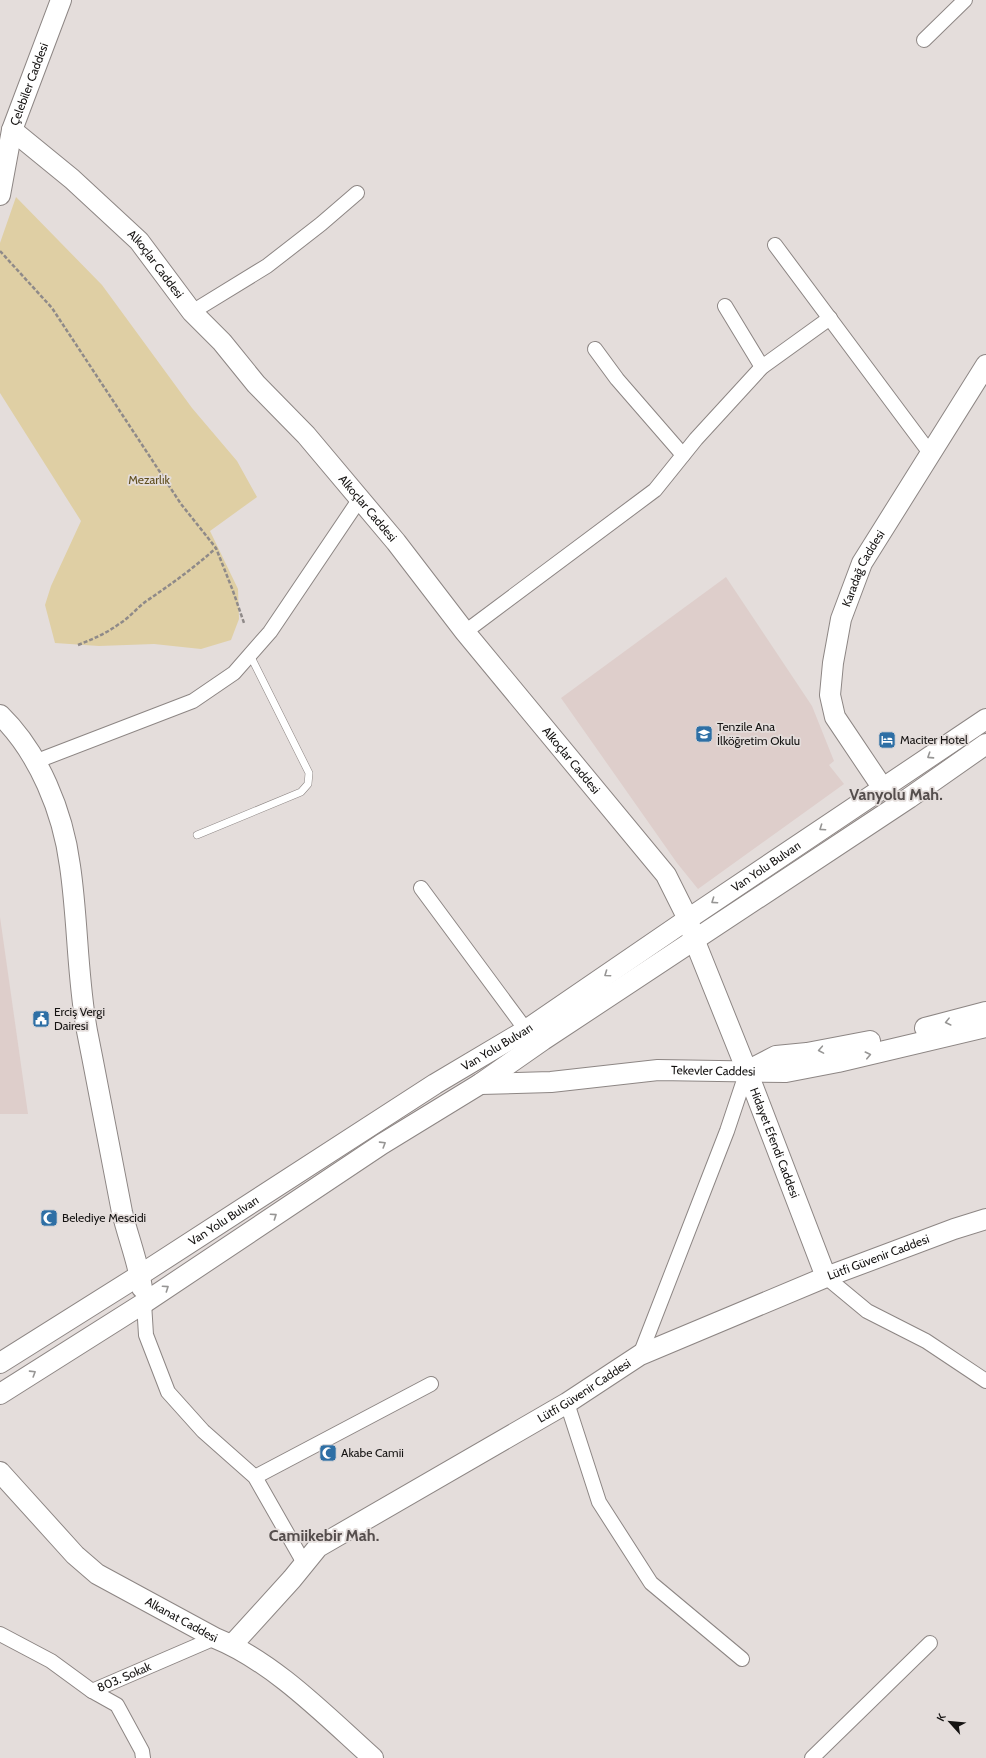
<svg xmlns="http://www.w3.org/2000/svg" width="986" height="1758" viewBox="0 0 986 1758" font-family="Cabin,sans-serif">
<rect width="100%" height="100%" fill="#e4dddb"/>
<!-- built -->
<g fill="#dececb">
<path d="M726 577 812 706 834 761 829 765 844 784 698 889 677 863 561 698Z"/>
<path d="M0 917 28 1114H0Z"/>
</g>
<!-- green -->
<path fill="#dfcfa4" d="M16 197 102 285 192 408 237 461 257 497 210 531 238 589 239 619 231 640 201 649 154 644 99 646 55 643 45 605 51 586 81 521 0 393V243Z"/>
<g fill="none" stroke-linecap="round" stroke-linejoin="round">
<defs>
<path id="lane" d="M197 835 301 792 308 784 309 773 250 655"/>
<g id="street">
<path d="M924 40 965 0"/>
<path d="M775 245 930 453"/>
<path d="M725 306 762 367"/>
<path d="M192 312 267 266 321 224 357 193"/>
<path d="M595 349 617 379 683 455"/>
<path d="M465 632 655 490 696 439 762 367 830 318"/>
<path d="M37 761 193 701 234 673 270 632 359 500"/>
<path d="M421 888 526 1030"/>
<path d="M826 1277 867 1311 926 1341 986 1381"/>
<path d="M144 1303 146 1335 168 1392 203 1431 255 1477 304 1563"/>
<path d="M640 1355 727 1131 747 1071"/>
<path d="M567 1403 599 1502 651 1583 742 1659"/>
<path d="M255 1477 431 1384"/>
<path d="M0 1634 51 1661 92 1691"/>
<path id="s1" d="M143 1758 142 1751 117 1705 92 1691 215 1638"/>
<path d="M812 1758 930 1643"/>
</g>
<g id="secondary">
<path id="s2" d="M12 130 72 179 139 241 192 312 222 342 256 384 306 435 396 542 465 632 666 875 688 919 694 939 747 1071 826 1277"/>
<path id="s3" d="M0 195 12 130 61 0"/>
<path d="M0 715C39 753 63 812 70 866 78 920 77 976 87 1031 99 1091 110 1151 122 1212 128 1237 138 1262 142 1288"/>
<path id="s4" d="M882 787 835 717 830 695 833 663 841 619 862 563 986 365"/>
<path d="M925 1028 986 1012"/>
<path d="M749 1070 776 1056 807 1053 870 1041"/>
<path id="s5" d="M480 1084 551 1082 658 1070 786 1072 838 1062 986 1027"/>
<path id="s6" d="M0 1363 140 1275 435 1084 526 1030 688 919 986 719"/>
<path d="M0 1394 144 1303 382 1144 480 1084 543 1040 909 798 986 744"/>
<path id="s7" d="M0 1472 75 1555 97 1574 215 1638C274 1662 326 1716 373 1758"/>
<path id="s8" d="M232 1645 292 1579 318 1547 567 1403 640 1355 826 1277 954 1229 986 1219"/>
</g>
</defs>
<!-- lane casing -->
<use href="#lane" stroke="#8d8684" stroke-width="8"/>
<!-- street casing -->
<use href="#street" stroke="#8d8684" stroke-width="16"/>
<!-- secondary casing -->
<use href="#secondary" stroke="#8d8684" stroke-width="22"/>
<!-- path -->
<g stroke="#8f8a89" stroke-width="2.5" stroke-dasharray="4 2" stroke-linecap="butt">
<path d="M0 251 52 308 181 504 216 548 233 591 244 623"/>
<path d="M78 645C93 639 107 633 119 624 129 618 136 609 145 602 170 585 194 568 216 548"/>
</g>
<!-- lane -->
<use href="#lane" stroke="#fff" stroke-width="7"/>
<!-- street -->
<use href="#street" stroke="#fff" stroke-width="14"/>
<!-- secondary -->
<use href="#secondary" stroke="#fff" stroke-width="20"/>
</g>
<!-- one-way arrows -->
<defs><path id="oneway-chevron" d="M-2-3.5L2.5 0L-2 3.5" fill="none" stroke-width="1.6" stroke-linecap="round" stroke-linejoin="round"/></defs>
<g stroke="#969594">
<use href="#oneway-chevron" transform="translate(930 756) rotate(147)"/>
<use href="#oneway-chevron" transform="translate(822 828) rotate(146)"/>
<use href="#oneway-chevron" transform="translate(714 901) rotate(146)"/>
<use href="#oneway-chevron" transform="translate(607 974) rotate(145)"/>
<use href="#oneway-chevron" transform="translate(948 1022) rotate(166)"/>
<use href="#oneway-chevron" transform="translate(821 1050) rotate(170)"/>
<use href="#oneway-chevron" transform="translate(868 1055) rotate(-13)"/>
<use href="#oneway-chevron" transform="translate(383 1144) rotate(-32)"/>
<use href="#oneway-chevron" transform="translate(274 1216) rotate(-34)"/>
<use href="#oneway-chevron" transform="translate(166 1288) rotate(-34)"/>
<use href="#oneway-chevron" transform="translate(33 1373) rotate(-32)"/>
</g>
<!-- icons -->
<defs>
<symbol id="school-square" viewBox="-11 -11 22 22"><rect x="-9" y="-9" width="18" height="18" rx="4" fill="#2e6fa5" stroke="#e4dddb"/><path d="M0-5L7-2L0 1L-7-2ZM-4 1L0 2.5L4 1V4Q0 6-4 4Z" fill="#fff"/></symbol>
<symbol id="hotel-square" viewBox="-11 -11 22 22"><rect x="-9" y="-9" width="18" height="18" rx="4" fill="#2e6fa5" stroke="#e4dddb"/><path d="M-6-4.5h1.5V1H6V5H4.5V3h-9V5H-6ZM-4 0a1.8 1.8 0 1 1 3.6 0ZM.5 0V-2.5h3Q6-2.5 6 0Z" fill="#fff"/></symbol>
<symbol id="civic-square" viewBox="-11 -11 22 22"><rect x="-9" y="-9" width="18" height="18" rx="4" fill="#2e6fa5" stroke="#e4dddb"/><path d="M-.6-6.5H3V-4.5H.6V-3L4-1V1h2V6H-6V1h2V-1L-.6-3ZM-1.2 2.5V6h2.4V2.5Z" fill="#fff"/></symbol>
<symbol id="mosque-square" viewBox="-11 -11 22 22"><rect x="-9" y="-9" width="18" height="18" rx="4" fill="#2e6fa5" stroke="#e4dddb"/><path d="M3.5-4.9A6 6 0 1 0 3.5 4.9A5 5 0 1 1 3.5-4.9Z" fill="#fff"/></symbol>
</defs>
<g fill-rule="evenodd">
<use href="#school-square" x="694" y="724" width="20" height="20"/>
<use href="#hotel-square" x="877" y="730" width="20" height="20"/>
<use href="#civic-square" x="31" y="1009" width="20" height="20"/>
<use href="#mosque-square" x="39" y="1208" width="20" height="20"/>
<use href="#mosque-square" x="318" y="1443" width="20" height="20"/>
</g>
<g text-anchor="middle" stroke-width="3.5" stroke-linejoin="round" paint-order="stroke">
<!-- street labels -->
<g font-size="12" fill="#151312" stroke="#e4dddb">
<text dy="4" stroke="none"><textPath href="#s3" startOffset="115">Çelebiler Caddesi</textPath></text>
<text dy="4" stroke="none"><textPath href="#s2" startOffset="197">Alkoçlar Caddesi</textPath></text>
<text dy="4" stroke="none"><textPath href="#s2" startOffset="521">Alkoçlar Caddesi</textPath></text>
<text dy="4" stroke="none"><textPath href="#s4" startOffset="239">Karadağ Caddesi</textPath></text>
<text dy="4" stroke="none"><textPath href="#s2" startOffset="845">Alkoçlar Caddesi</textPath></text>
<text dy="4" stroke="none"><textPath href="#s6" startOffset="913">Van Yolu Bulvarı</textPath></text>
<text dy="4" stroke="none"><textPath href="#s6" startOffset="589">Van Yolu Bulvarı</textPath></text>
<text dy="4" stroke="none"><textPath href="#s5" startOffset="234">Tekevler Caddesi</textPath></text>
<text dy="4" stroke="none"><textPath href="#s2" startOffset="1283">Hidayet Efendi Caddesi</textPath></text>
<text dy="4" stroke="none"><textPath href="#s6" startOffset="265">Van Yolu Bulvarı</textPath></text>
<text dy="4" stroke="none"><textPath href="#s8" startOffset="763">Lütfi Güvenir Caddesi</textPath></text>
<text dy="4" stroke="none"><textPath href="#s8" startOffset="439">Lütfi Güvenir Caddesi</textPath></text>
<text dy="4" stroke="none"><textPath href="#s7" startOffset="237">Alkanat Caddesi</textPath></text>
<text dy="4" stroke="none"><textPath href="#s1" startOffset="123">803. Sokak</textPath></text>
</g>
<!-- park labels -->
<g font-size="12" fill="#604f1e" stroke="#e4dddb">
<text x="149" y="484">Mezarlık</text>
</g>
<!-- poi labels -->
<g font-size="12" fill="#151312" stroke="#e4dddb" text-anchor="start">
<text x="717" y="731">Tenzile Ana<tspan x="717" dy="14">İlköğretim Okulu</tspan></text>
<text x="900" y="744">Maciter Hotel</text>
<text x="54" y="1016">Erciş Vergi<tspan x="54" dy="14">Dairesi</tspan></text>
<text x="62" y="1222">Belediye Mescidi</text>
<text x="341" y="1457">Akabe Camii</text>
</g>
<!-- district labels -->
<g font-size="16" font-weight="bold" fill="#554e4d" stroke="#e4dddb">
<text x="896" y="800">Vanyolu Mah.</text>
<text x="324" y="1541">Camiikebir Mah.</text>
</g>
</g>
<!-- north arrow -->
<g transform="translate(950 1722) rotate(297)" stroke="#e4dddb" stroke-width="3" paint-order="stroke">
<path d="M0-3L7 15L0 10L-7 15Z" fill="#151312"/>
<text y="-6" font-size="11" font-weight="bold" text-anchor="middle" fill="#151312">K</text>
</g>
</svg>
